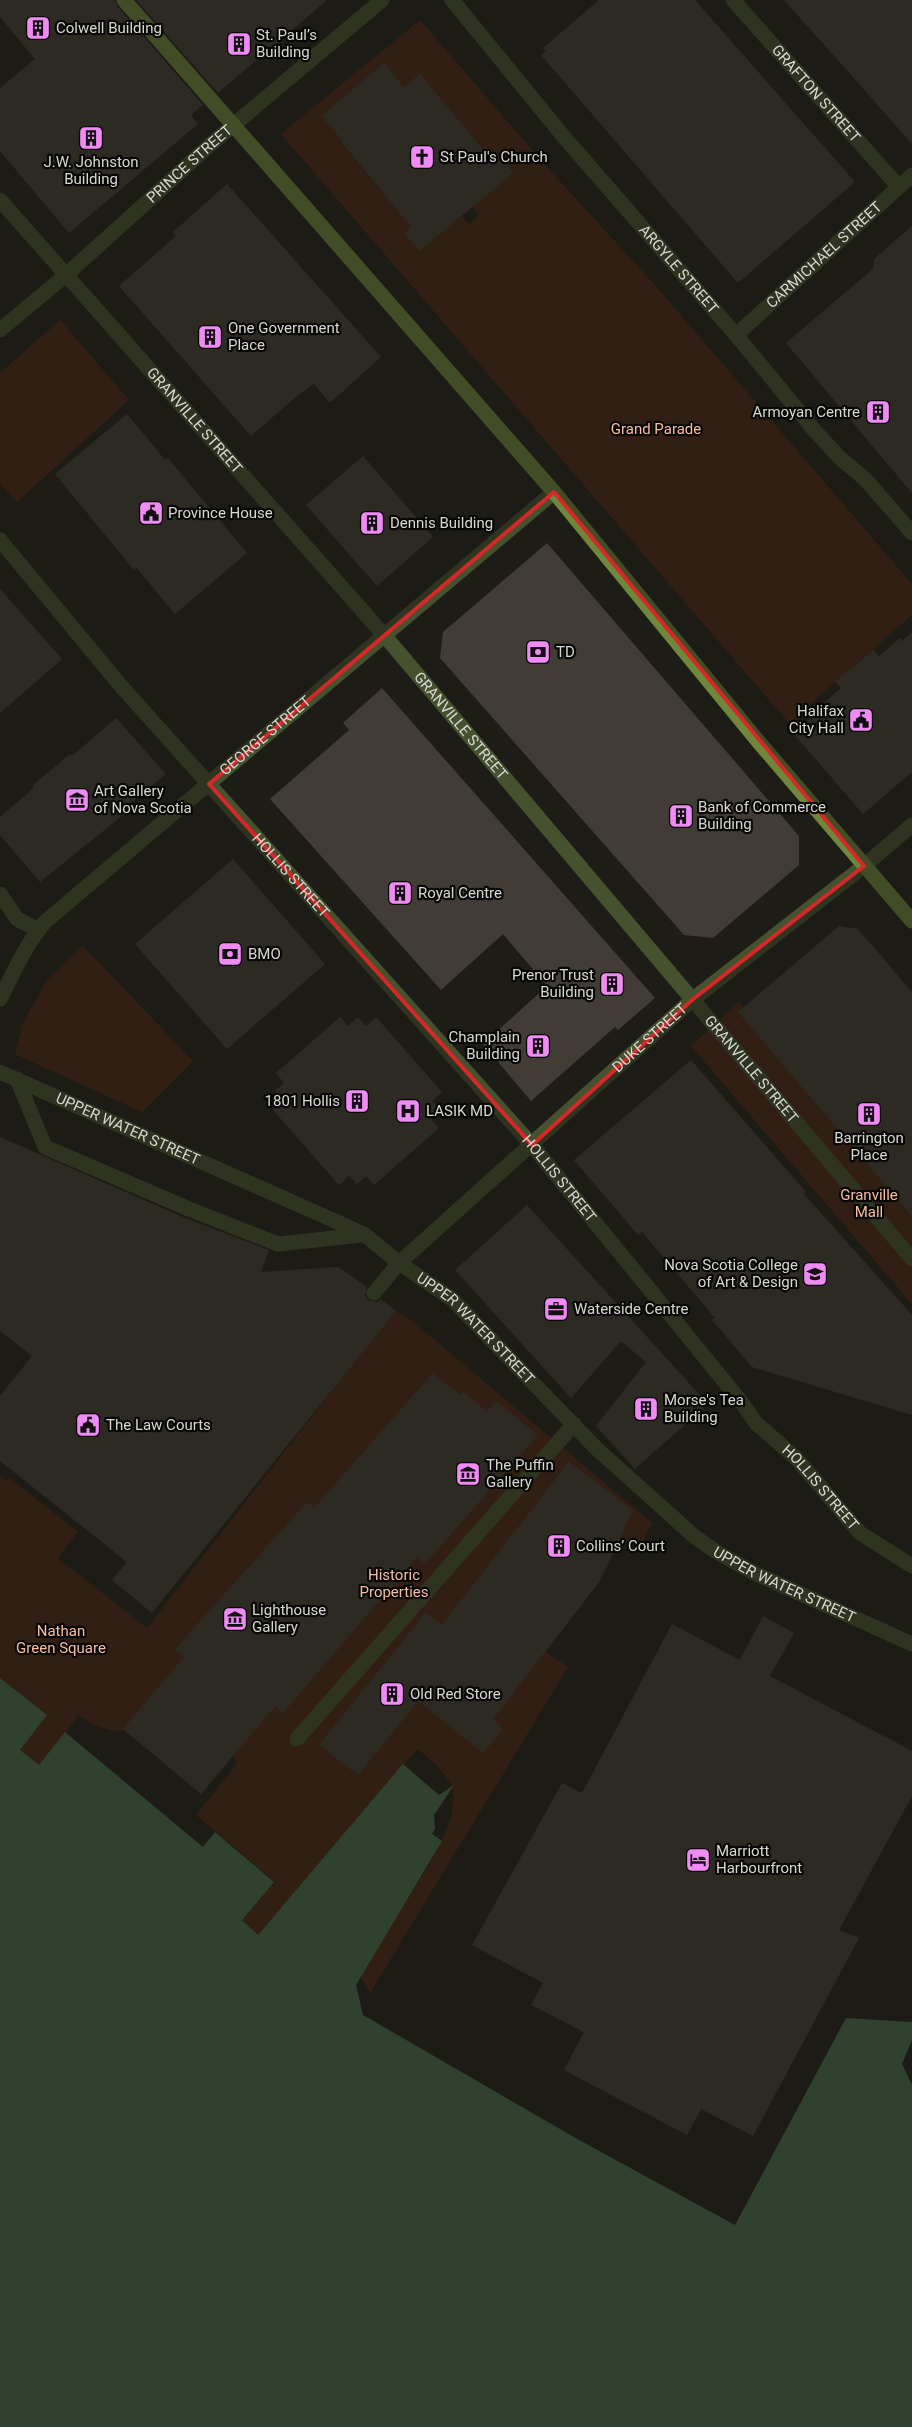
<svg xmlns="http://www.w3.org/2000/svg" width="912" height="2427" viewBox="0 0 912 2427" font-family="Roboto,sans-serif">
<rect width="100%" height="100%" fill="#1e1c16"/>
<!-- green -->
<g fill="#4a2513" fill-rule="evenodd">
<path d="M420 20 545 165 654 284 912 584V615L789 723 281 134ZM384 63 404 87 420 75 492 160 499 155 514 173 472 207 479 215 469 224 462 216 419 250 411 227 341 143 342 140 322 115Z"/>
<path d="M60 320 129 400 17 502 0 484V373Z"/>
<path d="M83 946 193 1061 142 1112 15 1054 23 1023 47 980Z"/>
<path d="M739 1002 912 1203V1304L691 1046Z"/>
<path d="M395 1310 411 1320 652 1523 644 1540H620L599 1582 546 1652 568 1667 370 1993 361 1977V1964C387 1926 457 1840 454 1795 453 1779 430 1758 417 1749L258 1935 242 1920 274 1881 196 1815 237 1764 236 1760 209 1739 129 1730 114 1731 95 1726 79 1715 39 1766 20 1750 47 1715 0 1678V1475L7 1481 10 1478 78 1532 58 1558 147 1628Z"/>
</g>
<!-- water -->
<path fill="#487051" d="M0 1678 47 1715 20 1750 39 1765 65 1732 203 1847 215 1832 274 1882 242 1920 258 1935 403 1764 439 1795 454 1785 434 1815 435 1829 432 1834 442 1841 356 1985 363 2015 579 2140 735 2225 846 2018 912 2022V2040L902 2064 912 2085V2427H0Z"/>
<!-- building -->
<g fill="#423c36">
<path d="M0 0H115L117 6 203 105 191 115 198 124 69 233 0 151V88L35 59 0 17Z"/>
<path d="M136 0H327L218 93Z"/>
<path d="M599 0H695L855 182 738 283 541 55 546 51 543 48Z"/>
<path d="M784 0H912V144L845 68Z"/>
<path d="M384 63 404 87 420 74 492 160 499 155 514 173 419 251 404 233 411 227 341 142 342 140 321 116Z"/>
<path d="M227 184 381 357 330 403 314 384 297 396 251 436 119 286 176 236 173 232Z"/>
<path d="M912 226V493L786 343 873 269 874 259Z"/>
<path d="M127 414 165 460 168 458 247 553 175 614 136 567 134 570 55 474Z"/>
<path d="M363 456 433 537 377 586 306 505Z"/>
<path d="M547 543 799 836V865L713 938 684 935 440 658 443 632Z"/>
<path d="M0 589 62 659 0 713Z"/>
<path d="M912 632V772L863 814 793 733 825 706 823 704 841 688 835 682 873 650 879 656 900 638 902 641Z"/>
<path d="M382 688 655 998 618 1030 615 1027 531 1101 483 1044 547 986 503 934 441 990 270 799 349 730 343 723Z"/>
<path d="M116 718 166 774 120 812 123 815 40 882 0 835V817L34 788 32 786 70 754 72 756Z"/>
<path d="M233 859 325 964 227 1049 135 944Z"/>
<path d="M839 926 858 929 912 992V1216L738 1012Z"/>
<path d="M340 1017 348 1026 358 1017 366 1026 376 1017 442 1092 432 1101 440 1110 430 1118 439 1128 374 1185 366 1176 357 1184 349 1176 339 1185 273 1110 283 1101 275 1091 284 1083 276 1073Z"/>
<path d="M691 1060 806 1192 804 1194 912 1315V1415L752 1367 712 1320 715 1318 642 1232 638 1235 574 1160Z"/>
<path d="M0 1137 185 1218 269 1250 261 1272 338 1267 367 1287 365 1296 368 1300 377 1302 381 1299 396 1311 152 1613 112 1580 127 1562 0 1461V1396L32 1356 0 1331Z"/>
<path d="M527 1205 708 1404 635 1469 596 1426 646 1362 621 1341 571 1398 455 1270Z"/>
<path d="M433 1373 460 1395 463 1391 487 1412 496 1401 538 1435 425 1564 417 1557 283 1713 275 1706 201 1794 123 1729 184 1657 175 1649 307 1502 314 1508Z"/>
<path d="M569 1462 633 1510 599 1582 493 1719 503 1729 483 1753 418 1701 358 1775 319 1745 426 1612 442 1625Z"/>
<path d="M763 1616 794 1633 770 1676 912 1751V1796L839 1930 859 1938 753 2136 701 2109 687 2135 564 2070 584 2032 531 2005 543 1983 472 1945 562 1783 582 1793 672 1624 740 1660Z"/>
</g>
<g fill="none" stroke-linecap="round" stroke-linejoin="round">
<!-- minor -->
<g stroke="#46522f" stroke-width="15">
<path id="s1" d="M452 0 564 137 736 335 815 431 839 457 866 480 912 533"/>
<path id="s2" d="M733 0 899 187"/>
<path id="s3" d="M0 200 384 635 912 1259"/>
<path id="s4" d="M0 330 66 275 211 144 382 0"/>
<path id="s5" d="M736 335 912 175"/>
<path id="s6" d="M0 540 121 686 532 1145 742 1403 756 1423 796 1458 860 1533 912 1566"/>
<path d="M0 894 17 919 38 930"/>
<path id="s7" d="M0 999C14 972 26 943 46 921L554 492"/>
<path id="s8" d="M0 1072 364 1234 399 1263 452 1299 597 1449 695 1537 715 1551 754 1573 912 1644"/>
<path d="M17 1079 45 1147 189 1209 278 1244 363 1235"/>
<path id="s9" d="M374 1293 399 1263 692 1000 864 866 912 825"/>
<path d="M297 1739 574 1424"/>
</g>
<!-- major -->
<path stroke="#6f873a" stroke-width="15" d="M124 0 554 492 757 740 912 921"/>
</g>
<!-- marked area -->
<path d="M0 0H912V2427H0ZM554 492 864 866 692 1000 532 1145 209 784Z" fill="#1e1c16" fill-opacity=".55" fill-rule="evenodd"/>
<path fill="none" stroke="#d62828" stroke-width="4" stroke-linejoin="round" d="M554 492 864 866 692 1000 532 1145 209 784Z"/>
<!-- icons -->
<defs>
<symbol id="building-square" viewBox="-11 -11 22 22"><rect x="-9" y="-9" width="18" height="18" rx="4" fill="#f08bf6" stroke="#070705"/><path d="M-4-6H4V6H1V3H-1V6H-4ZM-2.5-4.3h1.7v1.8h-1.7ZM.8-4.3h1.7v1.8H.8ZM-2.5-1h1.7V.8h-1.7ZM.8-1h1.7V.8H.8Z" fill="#111"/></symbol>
<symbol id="church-square" viewBox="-11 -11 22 22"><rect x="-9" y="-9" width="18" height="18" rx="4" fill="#f08bf6" stroke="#070705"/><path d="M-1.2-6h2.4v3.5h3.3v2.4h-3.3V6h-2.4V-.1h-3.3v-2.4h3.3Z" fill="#111"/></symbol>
<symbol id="civic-square" viewBox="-11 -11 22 22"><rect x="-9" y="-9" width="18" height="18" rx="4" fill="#f08bf6" stroke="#070705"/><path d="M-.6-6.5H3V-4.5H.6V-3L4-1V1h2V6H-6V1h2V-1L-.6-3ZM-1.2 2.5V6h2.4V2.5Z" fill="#111"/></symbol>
<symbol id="bank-square" viewBox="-11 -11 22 22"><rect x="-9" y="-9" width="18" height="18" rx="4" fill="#f08bf6" stroke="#070705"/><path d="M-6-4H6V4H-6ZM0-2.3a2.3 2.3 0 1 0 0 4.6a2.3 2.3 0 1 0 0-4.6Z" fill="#111"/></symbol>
<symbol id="museum-square" viewBox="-11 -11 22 22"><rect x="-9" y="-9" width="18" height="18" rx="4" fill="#f08bf6" stroke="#070705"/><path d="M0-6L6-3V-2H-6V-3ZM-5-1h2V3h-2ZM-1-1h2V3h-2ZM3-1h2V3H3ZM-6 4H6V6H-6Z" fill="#111"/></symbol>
<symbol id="hospital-square" viewBox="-11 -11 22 22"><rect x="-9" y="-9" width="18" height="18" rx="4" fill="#f08bf6" stroke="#070705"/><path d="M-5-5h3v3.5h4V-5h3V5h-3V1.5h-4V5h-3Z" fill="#111"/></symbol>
<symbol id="university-square" viewBox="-11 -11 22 22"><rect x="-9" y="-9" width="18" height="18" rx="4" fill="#f08bf6" stroke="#070705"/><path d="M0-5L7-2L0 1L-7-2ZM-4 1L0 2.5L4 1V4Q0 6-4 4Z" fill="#111"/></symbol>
<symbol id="office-square" viewBox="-11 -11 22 22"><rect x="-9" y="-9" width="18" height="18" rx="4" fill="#f08bf6" stroke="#070705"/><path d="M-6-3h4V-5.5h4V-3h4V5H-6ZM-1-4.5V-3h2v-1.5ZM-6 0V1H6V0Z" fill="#111"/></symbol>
<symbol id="hotel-square" viewBox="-11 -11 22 22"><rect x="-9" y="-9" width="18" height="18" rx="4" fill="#f08bf6" stroke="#070705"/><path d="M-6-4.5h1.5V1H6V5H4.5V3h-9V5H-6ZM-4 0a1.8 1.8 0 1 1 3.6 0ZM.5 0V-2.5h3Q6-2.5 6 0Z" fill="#111"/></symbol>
</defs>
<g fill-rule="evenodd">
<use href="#building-square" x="24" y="14" width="28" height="28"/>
<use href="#building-square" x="225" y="30" width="28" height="28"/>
<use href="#building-square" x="77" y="124" width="28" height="28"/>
<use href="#church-square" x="408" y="143" width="28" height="28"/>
<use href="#building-square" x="196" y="323" width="28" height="28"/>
<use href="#building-square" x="864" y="398" width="28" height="28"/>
<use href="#civic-square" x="137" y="499" width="28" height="28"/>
<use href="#building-square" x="358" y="509" width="28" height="28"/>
<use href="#bank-square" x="524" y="638" width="28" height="28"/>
<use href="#civic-square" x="847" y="706" width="28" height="28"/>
<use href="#museum-square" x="63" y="786" width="28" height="28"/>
<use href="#building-square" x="667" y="802" width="28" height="28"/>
<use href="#building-square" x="386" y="879" width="28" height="28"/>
<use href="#bank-square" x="216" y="940" width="28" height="28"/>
<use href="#building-square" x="598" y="970" width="28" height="28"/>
<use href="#building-square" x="524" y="1032" width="28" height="28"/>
<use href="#building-square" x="343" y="1087" width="28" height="28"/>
<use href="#hospital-square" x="394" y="1097" width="28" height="28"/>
<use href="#building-square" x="855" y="1100" width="28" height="28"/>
<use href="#university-square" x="801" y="1260" width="28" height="28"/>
<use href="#office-square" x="542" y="1295" width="28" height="28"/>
<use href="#building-square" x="632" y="1395" width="28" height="28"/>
<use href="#civic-square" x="74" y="1411" width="28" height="28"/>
<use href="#museum-square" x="454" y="1460" width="28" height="28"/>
<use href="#building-square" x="545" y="1532" width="28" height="28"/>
<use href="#museum-square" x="221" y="1605" width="28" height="28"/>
<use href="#building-square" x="378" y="1680" width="28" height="28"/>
<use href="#hotel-square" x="684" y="1846" width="28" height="28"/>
</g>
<g text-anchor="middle" stroke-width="4.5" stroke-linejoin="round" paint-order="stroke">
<!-- poi labels -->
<g font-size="15" fill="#d8d7d3" stroke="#070705" text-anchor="start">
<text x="56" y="33">Colwell Building</text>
<text x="256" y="40">St. Paul’s<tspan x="256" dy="17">Building</tspan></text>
<text x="440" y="162">St Paul's Church</text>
<text x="91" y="167" text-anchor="middle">J.W. Johnston<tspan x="91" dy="17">Building</tspan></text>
<text x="228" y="333">One Government<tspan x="228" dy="17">Place</tspan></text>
<text x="860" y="417" text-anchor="end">Armoyan Centre</text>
<text x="168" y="518">Province House</text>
<text x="390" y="528">Dennis Building</text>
<text x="556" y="657">TD</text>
<text x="844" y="716" text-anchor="end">Halifax<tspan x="844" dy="17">City Hall</tspan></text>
<text x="94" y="796">Art Gallery<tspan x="94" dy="17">of Nova Scotia</tspan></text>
<text x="698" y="812">Bank of Commerce<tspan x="698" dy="17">Building</tspan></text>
<text x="418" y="898">Royal Centre</text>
<text x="248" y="959">BMO</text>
<text x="594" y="980" text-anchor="end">Prenor Trust<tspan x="594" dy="17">Building</tspan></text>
<text x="520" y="1042" text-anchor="end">Champlain<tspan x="520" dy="17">Building</tspan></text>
<text x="340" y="1106" text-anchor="end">1801 Hollis</text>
<text x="426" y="1116">LASIK MD</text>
<text x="869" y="1143" text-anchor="middle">Barrington<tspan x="869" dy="17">Place</tspan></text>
<text x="798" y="1270" text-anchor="end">Nova Scotia College<tspan x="798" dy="17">of Art &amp; Design</tspan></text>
<text x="574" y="1314">Waterside Centre</text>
<text x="664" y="1405">Morse's Tea<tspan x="664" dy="17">Building</tspan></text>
<text x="106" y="1430">The Law Courts</text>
<text x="486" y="1470">The Puffin<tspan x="486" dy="17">Gallery</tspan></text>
<text x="576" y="1551">Collins’ Court</text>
<text x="252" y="1615">Lighthouse<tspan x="252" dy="17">Gallery</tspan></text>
<text x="410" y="1699">Old Red Store</text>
<text x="716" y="1856">Marriott<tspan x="716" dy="17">Harbourfront</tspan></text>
</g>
<!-- street labels -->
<g font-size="15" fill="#d8d7d3" stroke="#070705">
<text dy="5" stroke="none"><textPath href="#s2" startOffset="125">GRAFTON STREET</textPath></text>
<text dy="5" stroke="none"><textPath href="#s4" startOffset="252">PRINCE STREET</textPath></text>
<text dy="5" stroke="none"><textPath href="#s5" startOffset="119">CARMICHAEL STREET</textPath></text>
<text dy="5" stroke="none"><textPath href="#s1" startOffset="352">ARGYLE STREET</textPath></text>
<text dy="5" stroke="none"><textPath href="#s3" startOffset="294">GRANVILLE STREET</textPath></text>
<text dy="5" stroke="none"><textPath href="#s3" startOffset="699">GRANVILLE STREET</textPath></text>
<text dy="5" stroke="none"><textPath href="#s7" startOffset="378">GEORGE STREET</textPath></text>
<text dy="5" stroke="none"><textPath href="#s6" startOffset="444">HOLLIS STREET</textPath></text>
<text dy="5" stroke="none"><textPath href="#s9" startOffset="376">DUKE STREET</textPath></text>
<text dy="5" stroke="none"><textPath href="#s3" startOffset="1149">GRANVILLE STREET</textPath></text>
<text dy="5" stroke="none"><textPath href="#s8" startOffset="140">UPPER WATER STREET</textPath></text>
<text dy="5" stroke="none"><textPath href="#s6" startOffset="849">HOLLIS STREET</textPath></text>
<text dy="5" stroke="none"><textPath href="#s8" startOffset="545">UPPER WATER STREET</textPath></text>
<text dy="5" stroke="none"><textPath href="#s6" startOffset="1254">HOLLIS STREET</textPath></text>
<text dy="5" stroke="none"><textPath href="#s8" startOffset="950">UPPER WATER STREET</textPath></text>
</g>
<!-- park labels -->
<g font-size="15" fill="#f7bca2" stroke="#070705">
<text x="656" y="434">Grand Parade</text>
<text x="869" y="1200">Granville<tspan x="869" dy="17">Mall</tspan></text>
<text x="394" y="1580">Historic<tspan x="394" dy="17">Properties</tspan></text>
<text x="61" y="1636">Nathan<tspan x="61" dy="17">Green Square</tspan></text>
</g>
</g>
</svg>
